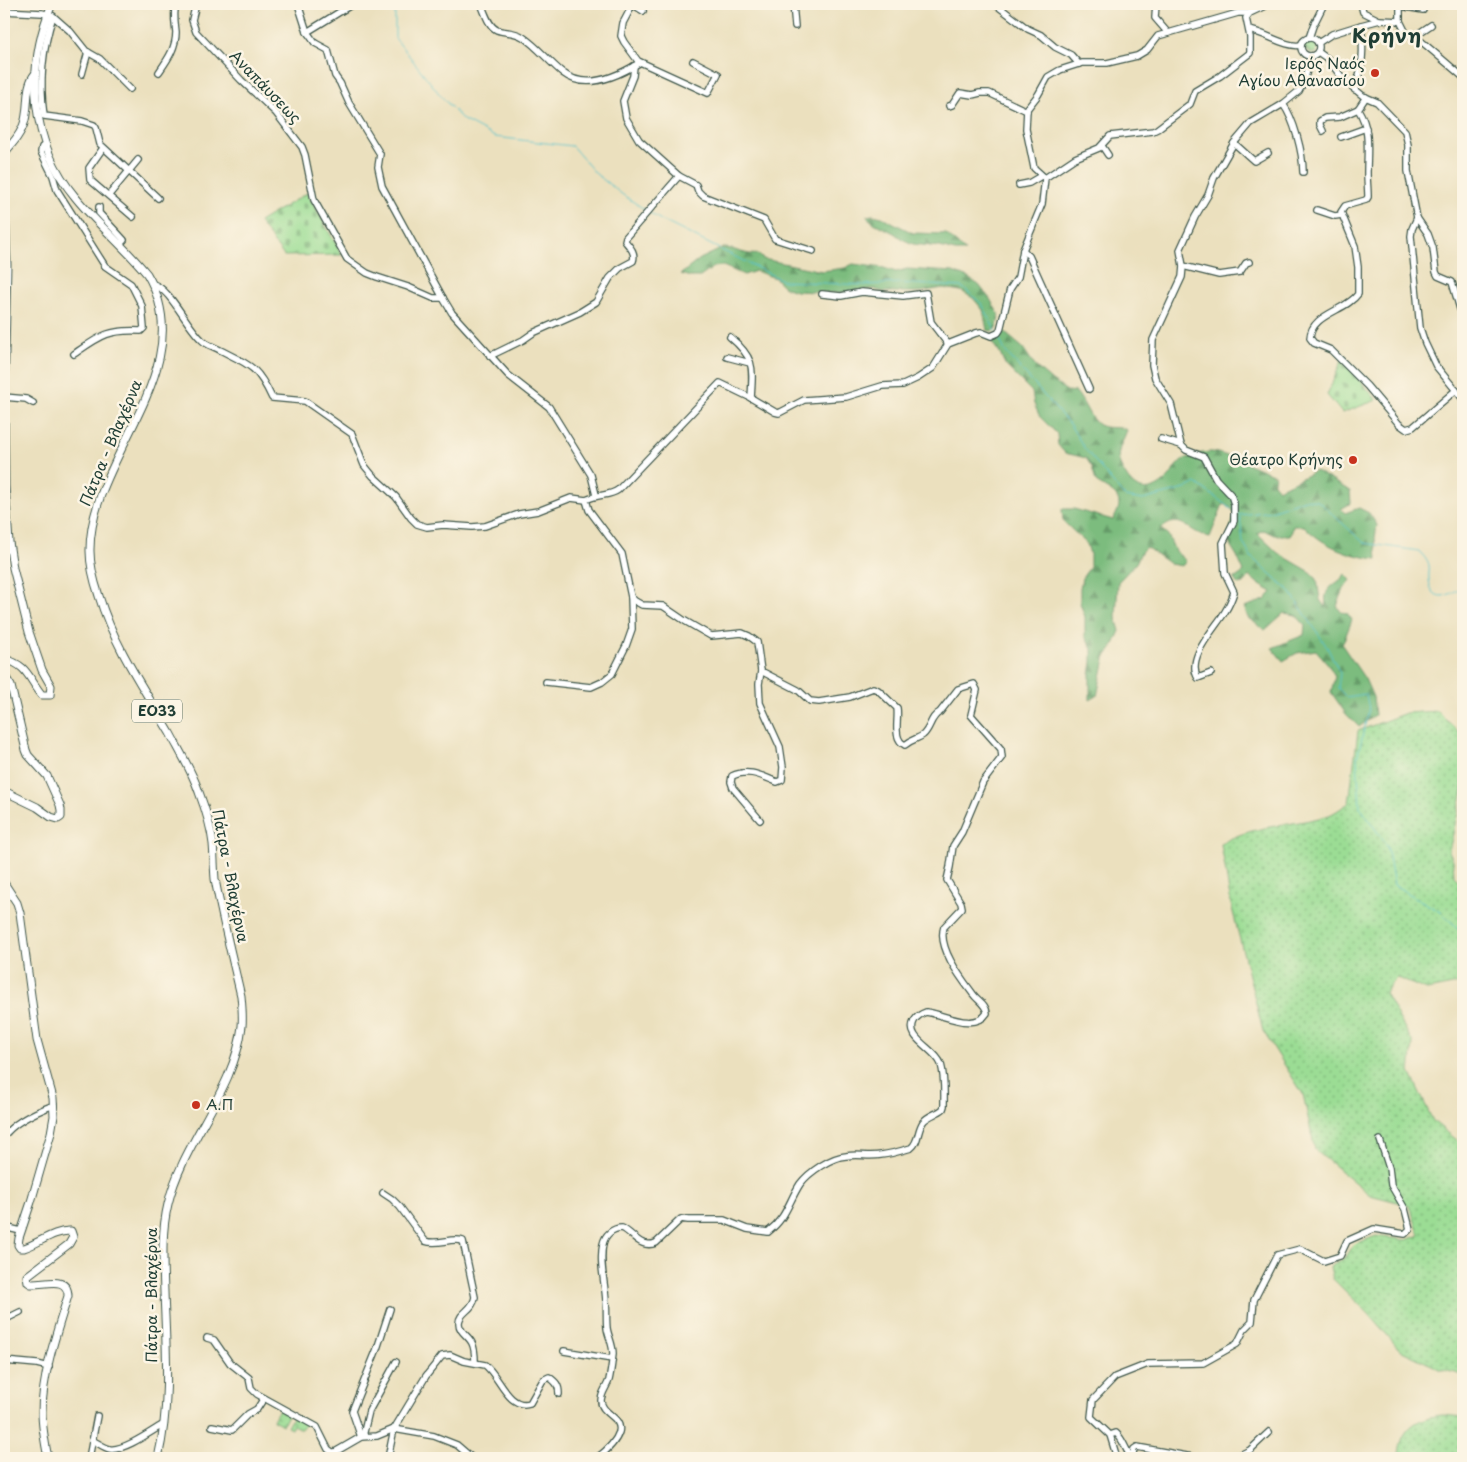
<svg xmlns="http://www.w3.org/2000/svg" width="1467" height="1462" viewBox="0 0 1467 1462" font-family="'Playpen Sans',sans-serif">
<defs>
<pattern id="grass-dots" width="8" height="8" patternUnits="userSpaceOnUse" patternTransform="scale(1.25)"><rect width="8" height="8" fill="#9bdd94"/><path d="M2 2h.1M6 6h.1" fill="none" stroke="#7eb47a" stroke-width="1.8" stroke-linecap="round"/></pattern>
<pattern id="forest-firs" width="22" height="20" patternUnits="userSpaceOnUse" patternTransform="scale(1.25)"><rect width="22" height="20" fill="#7cbc7e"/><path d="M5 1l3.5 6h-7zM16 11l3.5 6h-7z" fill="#659a68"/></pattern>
<pattern id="cemetery-stones" width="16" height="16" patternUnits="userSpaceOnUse" patternTransform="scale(1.25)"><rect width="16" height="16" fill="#9bdd94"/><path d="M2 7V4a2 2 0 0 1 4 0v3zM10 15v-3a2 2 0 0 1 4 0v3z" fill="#7eb47a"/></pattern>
<pattern id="park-crowns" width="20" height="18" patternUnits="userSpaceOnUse" patternTransform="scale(1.25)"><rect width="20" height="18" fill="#9bdd94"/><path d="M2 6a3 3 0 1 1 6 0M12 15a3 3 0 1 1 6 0" fill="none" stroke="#7eb47a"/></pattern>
</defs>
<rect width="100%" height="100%" fill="#fcf5e5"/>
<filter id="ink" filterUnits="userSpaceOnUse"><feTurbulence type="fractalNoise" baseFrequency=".02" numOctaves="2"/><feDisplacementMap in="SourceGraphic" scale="10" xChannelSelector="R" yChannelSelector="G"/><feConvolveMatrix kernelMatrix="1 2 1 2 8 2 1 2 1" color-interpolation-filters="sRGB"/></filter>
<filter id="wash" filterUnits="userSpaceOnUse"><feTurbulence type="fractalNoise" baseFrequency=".0096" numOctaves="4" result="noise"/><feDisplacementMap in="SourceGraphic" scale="20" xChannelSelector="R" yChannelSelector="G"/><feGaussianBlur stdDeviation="1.12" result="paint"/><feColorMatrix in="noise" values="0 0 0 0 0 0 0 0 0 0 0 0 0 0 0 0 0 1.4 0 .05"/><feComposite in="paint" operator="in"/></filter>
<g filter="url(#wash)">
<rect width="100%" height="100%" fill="#ebe0be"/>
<!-- grass -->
<g fill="url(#grass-dots)" stroke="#5d8d64">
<path d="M1437 711 1463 736V790L1449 851 1453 860 1454 876 1463 885V983L1427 990 1397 978 1391 984 1385 993 1413 1043 1410 1072 1433 1121 1463 1145V1375L1440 1369 1400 1350 1369 1314 1333 1279 1330 1267 1346 1257 1354 1244 1376 1236 1406 1240 1420 1235 1409 1205 1370 1195 1315 1150 1303 1094 1263 1031 1231 904 1221 844C1250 825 1293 826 1326 816 1334 814 1342 807 1349 803L1358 731 1406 713Z"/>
<path d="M279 1409 289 1413 283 1425 273 1420Z"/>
<path d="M1443 1415 1463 1417V1458H1399C1399 1430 1416 1417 1443 1415Z"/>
<path d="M293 1416 306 1423 301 1429 293 1425 291 1429 287 1427Z"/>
</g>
<!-- forest -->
<g fill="url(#forest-firs)" stroke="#4e7c59">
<path d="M873 215 882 217 913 233 946 234 965 251H955L940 247 913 244 902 239 894 233 874 223 866 216Z"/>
<path d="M723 248C736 248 745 256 758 254L763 259 822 271 845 268 853 264 884 268 896 272 907 269 953 272 968 278 979 285 990 299 999 315 997 328 992 331 987 330 983 310 973 298 961 291 943 288 920 292H884L873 289 837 293 796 291 784 287 775 278 764 274 756 271 744 275 723 266 714 267 700 277H690L681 274 700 259Z"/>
<path d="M1004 332 1023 348 1035 366 1052 381 1067 391 1076 392C1084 401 1090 420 1099 425 1109 430 1116 425 1127 430 1119 451 1113 456 1126 476 1138 496 1155 492 1170 476 1173 473 1174 467 1178 464 1187 456 1198 453 1210 452 1220 451 1263 470 1275 475L1273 483 1278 489 1316 471 1350 491 1351 503 1341 509 1345 513 1359 508 1369 513 1377 525 1375 538 1377 559C1350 556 1323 546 1304 526H1293L1291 535H1274L1264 530 1257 533 1278 553 1309 571 1317 579 1320 600 1325 607C1326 604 1325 599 1326 595 1328 585 1340 583 1345 574L1351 580 1344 589 1337 606 1341 612 1347 613 1352 620 1342 645 1365 679 1373 697 1375 715 1359 727 1346 714 1331 692 1335 676 1328 664 1316 650 1297 653 1283 661 1272 648 1304 635 1305 625 1296 615 1284 613 1265 630 1248 618 1244 607 1265 600 1272 592 1260 585 1249 576 1244 584 1238 585 1234 579 1244 572 1237 556 1227 540 1235 514 1231 508 1223 504 1210 537C1206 536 1201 535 1198 533 1185 526 1177 515 1161 529L1168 535 1175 551 1186 561 1182 566 1170 564 1146 547 1141 552 1136 563 1118 582 1116 617 1120 631 1113 647 1105 658 1097 696 1090 700V675L1092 662V649L1085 636V617L1080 603V588L1082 578 1090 567V554L1087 544 1063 521 1062 509H1074L1113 520C1128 496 1112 493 1096 482L1092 467 1086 458 1065 453 1058 445 1057 434 1040 417 1034 404 1032 392 1006 366 999 352 988 337 1000 335Z"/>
</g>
<!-- cemetery -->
<g fill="url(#cemetery-stones)" stroke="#5d8d64">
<path d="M307 193 342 255 284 256 259 222Z"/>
<path d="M1342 360 1377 400 1342 413 1327 395Z"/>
</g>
<!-- park -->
<path fill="url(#park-crowns)" stroke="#5d8d64" d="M1307 40 1316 42 1318 48 1315 53H1310L1303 47Z"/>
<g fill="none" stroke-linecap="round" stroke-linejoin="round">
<!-- stream -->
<g stroke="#56c3cc" stroke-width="1">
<path d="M392 4 395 8V38L441 96 463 120 495 137 572 146 596 174 623 195 647 211"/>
<path d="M650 213 661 220 784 281 864 285 900 283 962 287 982 304 996 332"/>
<path d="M998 336 1005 351 1070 425 1085 449 1125 497 1143 500 1185 489 1196 483 1231 509"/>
<path d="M1236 513 1240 515 1271 511 1305 499 1318 501 1364 543 1419 551C1423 555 1427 560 1429 565 1430 570 1428 576 1429 581 1433 605 1451 595 1463 586"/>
<path d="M1240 517 1243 543 1252 558 1289 590 1327 647 1340 673 1338 688 1346 697 1366 694 1369 709 1357 758 1360 807 1387 846 1394 885 1442 913 1463 933"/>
</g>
</g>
</g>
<g filter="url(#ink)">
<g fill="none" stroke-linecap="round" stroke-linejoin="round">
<defs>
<g id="minor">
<path d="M196 4 192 20 196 32 241 80 276 113 302 147 305 155 314 200 347 259 367 273 377 277 408 287 433 298H443"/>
<path d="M298 4 307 32 315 43 328 50 335 76 340 83 349 103 380 154 378 167 382 186 443 298 452 313 508 375 549 407 591 475 596 495"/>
<path d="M481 4C485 12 488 26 497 30 505 33 514 31 523 37 538 47 549 62 563 73 586 91 618 76 639 63"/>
<path d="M632 4 643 11"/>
<path d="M633 4 623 23 621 36 624 42 638 61 708 93 718 74 693 61"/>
<path d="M793 4 795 26"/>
<path d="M995 4 1028 29 1041 35 1055 47 1071 55 1079 64"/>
<path d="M1156 4 1155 18 1168 33"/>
<path d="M1361 4 1363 12 1379 20"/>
<path d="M1400 4V21L1406 33 1421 41 1463 77"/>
<path d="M1400 6 1423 10"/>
<path d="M4 11 42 13 53 16 70 31 86 51 100 59 130 89"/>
<path d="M53 16C42 50 39 81 44 116L82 121 94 125 96 128 100 144 158 198"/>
<path d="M1249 30C1266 33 1286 48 1301 45"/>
<path d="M307 32 351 5"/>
<path d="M1413 37 1431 25"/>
<circle cx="1310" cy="47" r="9"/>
<path d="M1309 38 1313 26 1324 4"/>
<path d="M1318 43 1332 34 1361 25"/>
<path d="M1318 52 1328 59 1343 79 1363 96 1377 102 1405 131 1408 145V171L1417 218 1412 229 1411 236 1420 328 1425 343 1436 366 1463 399"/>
<path d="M634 66 633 76 623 101 626 118 639 140 679 176 696 185 698 191 703 196 764 220 775 239 813 251"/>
<path d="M159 72C168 59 176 48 176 32 175 22 173 14 176 4"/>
<path d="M82 74 88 52"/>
<path d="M1355 90C1363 65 1364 51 1361 25L1380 20 1400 21"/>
<path d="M1366 97 1358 109C1371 130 1367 150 1367 173 1367 181 1368 189 1368 197L1366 200 1345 206 1341 212 1355 246 1358 267V294C1346 311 1311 314 1310 338L1314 343 1331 350 1367 386 1399 424 1406 429 1413 427 1456 390"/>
<path d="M1283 104C1294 119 1303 153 1303 172"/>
<path d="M949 106 952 105 960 93 972 95 980 93H989L1027 111"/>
<path d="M1323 131 1320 125V121L1325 118 1340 117 1358 109"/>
<path d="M1341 137 1366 128"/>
<path d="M1234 143 1254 161 1268 153"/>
<path d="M45 145 42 147 41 152 53 176 57 190 105 266 131 284 142 306 144 328 141 331C108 329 100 336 74 354"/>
<path d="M1102 146 1108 155"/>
<path d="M103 148 89 168 90 180 133 217"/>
<path d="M1045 178 1034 168 1026 129 1027 109 1038 95 1048 77 1060 70 1082 63H1107L1137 56 1147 50 1158 36 1238 13H1249"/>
<path d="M1019 185 1029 183 1041 176"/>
<path d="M109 195 138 160"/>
<path d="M99 207V213L124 240 120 244"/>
<path d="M1317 210 1335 216 1342 215"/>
<path d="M1417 218 1428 234 1433 248 1436 272 1438 276 1452 282 1460 309"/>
<path d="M1023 250 1029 256 1089 389"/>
<path d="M1183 266 1219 275 1240 272 1246 263 1249 262"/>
<path d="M153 284C171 289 187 328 203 341 207 345 215 347 220 350 250 365 257 366 272 398L305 401 352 434 364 465 373 476 396 497 411 518 417 524 427 527 443 525 472 527 485 526 519 514 538 511 571 498 586 500"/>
<path d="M822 294 841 296 862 292 903 296 926 293 931 322 948 344"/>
<path d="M730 337C755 358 753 367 751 398"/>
<path d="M490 356 523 340 533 333 580 312 596 302 610 278 620 268 633 261C636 253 630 247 625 241L626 237 679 176"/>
<path d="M727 357 750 363"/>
<path d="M4 397 26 399 33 403"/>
<path d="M1161 439 1181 445"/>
<path d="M1211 673 1198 678C1185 657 1217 627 1226 610 1230 604 1232 598 1234 592L1225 573 1223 543 1234 521V504L1231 495 1216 479 1204 457 1186 450 1181 445 1171 404 1155 378 1152 365 1153 340 1182 277 1183 266 1180 250 1195 217 1208 195 1214 178 1234 143 1251 123 1283 104 1299 91 1304 81 1311 56"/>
<path d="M546 682 591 687 602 682 612 674 626 646 632 629 631 597"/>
<path d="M760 820 733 788 731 782 732 776C748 768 762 776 777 782L782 780 783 767 780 747 760 703 759 684 761 671"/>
<path d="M4 1136C14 1122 38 1111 54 1105"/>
<path d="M383 1193 392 1199 400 1207 425 1241C438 1246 450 1237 463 1241L475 1297C473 1311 459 1312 459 1323 459 1332 468 1335 472 1343 475 1349 475 1356 475 1362"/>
<path d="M4 1227 21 1231"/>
<path d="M4 1320 20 1312"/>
<path d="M207 1338 214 1340 230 1363 249 1378 251 1388 257 1394 317 1427 328 1449 332 1452H335L361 1437 377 1436 394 1429 434 1436 457 1445 472 1458"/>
<path d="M564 1351 612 1359"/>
<path d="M4 1361 37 1364 49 1367"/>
<path d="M212 1426 232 1430 248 1414 257 1409 264 1398"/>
<path d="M1110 1435 1116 1433C1124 1440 1125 1450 1132 1458"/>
<path d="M363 1436 369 1411 396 1362"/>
<path d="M361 1437 352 1411 377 1349 390 1309"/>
<path d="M92 1440C98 1443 104 1448 110 1449 124 1451 152 1431 164 1424"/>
<path d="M89 1458 97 1416"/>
<path d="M388 1458 394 1429 426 1376 442 1356 450 1355 464 1361 485 1365C499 1375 508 1410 530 1403L543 1380 549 1377C556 1382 559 1385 559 1394"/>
<path d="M597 1458C605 1452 616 1442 619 1432 623 1417 601 1414 601 1401 601 1393 607 1387 609 1380 611 1372 612 1362 613 1354 613 1344 608 1336 607 1328 606 1319 607 1310 606 1301 605 1283 599 1262 603 1244 605 1235 612 1228 622 1228 634 1234 640 1249 656 1243L681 1219 688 1220H724L747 1229 768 1232C787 1217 788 1203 800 1184 809 1172 831 1157 846 1156 857 1154 870 1157 881 1155 891 1154 901 1151 911 1148 919 1142 917 1131 923 1122 927 1116 937 1114 943 1109L944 1106C944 1092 945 1078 941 1064 935 1048 905 1039 914 1021 917 1016 920 1014 926 1012 943 1014 975 1032 987 1013 986 1004 978 1001 973 994 961 978 937 947 944 927L962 908 961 903 947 880 950 867 953 846 962 832 983 782 1002 757 1001 749 971 715 977 690 974 684 958 689 940 712C930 717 931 728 923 735 918 739 912 739 905 745 892 739 899 720 897 708L878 690 873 688 850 697 819 702 810 701 798 690 761 671 757 642 749 636 742 633 711 636 685 621 663 606 642 605 635 601 631 597 622 554 589 510 586 500C598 494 610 496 618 490L720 383 751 398 775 412 779 413 804 400 846 397 882 386 903 385 918 378 933 368 948 344 976 333 981 332 991 336 998 333 1000 330 1010 289 1018 277 1023 250 1042 204 1045 178 1075 158 1099 148 1110 136 1153 131 1157 129 1190 104 1195 91 1220 76 1250 53V37L1246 18 1250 13 1269 4"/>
<path d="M1117 1458 1110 1435 1091 1417 1093 1400 1115 1377 1148 1364 1203 1363 1237 1344 1244 1330 1252 1322 1254 1300 1277 1255 1300 1249 1324 1261 1340 1256 1347 1241 1374 1229 1405 1234 1410 1229 1405 1209 1391 1185 1389 1168 1380 1140"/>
<path d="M1132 1458 1134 1449 1137 1447 1198 1458"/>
<path d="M1234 1458 1250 1450 1269 1432"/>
</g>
<g id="major">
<path d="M52 4C25 69 30 143 76 198 98 225 125 247 147 274 203 369 89 457 90 551 90 567 94 581 99 596 114 646 144 689 170 733 180 752 192 771 199 792 205 808 211 826 213 844 214 855 214 867 215 879 222 918 232 957 241 996 242 1006 243 1016 242 1026 235 1091 183 1141 168 1204 161 1233 163 1262 164 1292 166 1348 171 1403 158 1458"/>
<path d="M4 153C13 143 22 133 25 120 29 104 25 86 35 74"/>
<path d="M4 180 7 265 4 397 5 486 9 542 13 568 29 632 42 670 51 686 50 695H42C28 678 28 665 4 659"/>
<path d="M4 675 11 686 26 750 28 755 47 776 60 805 61 810V817L58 819 51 817 37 807 4 791"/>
<path d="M4 883 17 903 20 913 37 1040 53 1098 54 1116 51 1133 31 1202 19 1238 18 1245 20 1248H24C39 1243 55 1230 71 1231L73 1237 69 1244 27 1276 28 1282 31 1284C45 1285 68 1275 68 1296 57 1331 42 1375 42 1412 42 1427 45 1443 48 1458"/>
</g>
</defs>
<!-- minor casing -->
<use href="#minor" stroke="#3e5549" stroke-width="8"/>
<!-- major casing -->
<use href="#major" stroke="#3e5549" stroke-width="9"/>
<!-- minor -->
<use href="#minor" stroke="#fff" stroke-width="5.5"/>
<!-- major -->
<use href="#major" stroke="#fff" stroke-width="7"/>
</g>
</g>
<!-- markers -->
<g fill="#c8321e" stroke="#fcf5e5" stroke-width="2">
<circle cx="1375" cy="73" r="5"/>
<circle cx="1353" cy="460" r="5"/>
<circle cx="196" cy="1105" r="5"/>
</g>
<g text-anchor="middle" stroke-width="5" stroke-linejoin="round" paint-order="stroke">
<!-- shield labels -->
<rect fill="#fcf5e5" stroke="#617469" stroke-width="1" x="132" y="699.5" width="50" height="23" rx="4"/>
<g font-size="14" font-weight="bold" fill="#1f3d34">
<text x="157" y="716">ΕΟ33</text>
</g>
<!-- poi labels -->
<g font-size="15" fill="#1f3d34" stroke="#fcf5e5" text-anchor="end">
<text x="1365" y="69">Ιερός Ναός<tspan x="1365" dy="17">Αγίου Αθανασίου</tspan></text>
<text x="1343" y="465">Θέατρο Κρήνης</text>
<text x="206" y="1110" text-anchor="start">Α.Π</text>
</g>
<!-- street labels -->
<g font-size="15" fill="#1f3d34" stroke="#fcf5e5">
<text transform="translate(265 87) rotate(46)" y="5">Αναπάυσεως</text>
<text transform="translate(111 443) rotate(-67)" y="5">Πάτρα - Βλαχέρνα</text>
<text transform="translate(230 876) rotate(79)" y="5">Πάτρα - Βλαχέρνα</text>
<text transform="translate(152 1295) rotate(-90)" y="5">Πάτρα - Βλαχέρνα</text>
</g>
<!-- district labels -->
<g font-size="20" font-weight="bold" letter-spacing="1" fill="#1f3d34" stroke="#fcf5e5">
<text x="1387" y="43">Κρήνη</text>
</g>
</g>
<!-- margin -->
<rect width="1467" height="1462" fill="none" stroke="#fcf5e5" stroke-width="20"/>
</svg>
